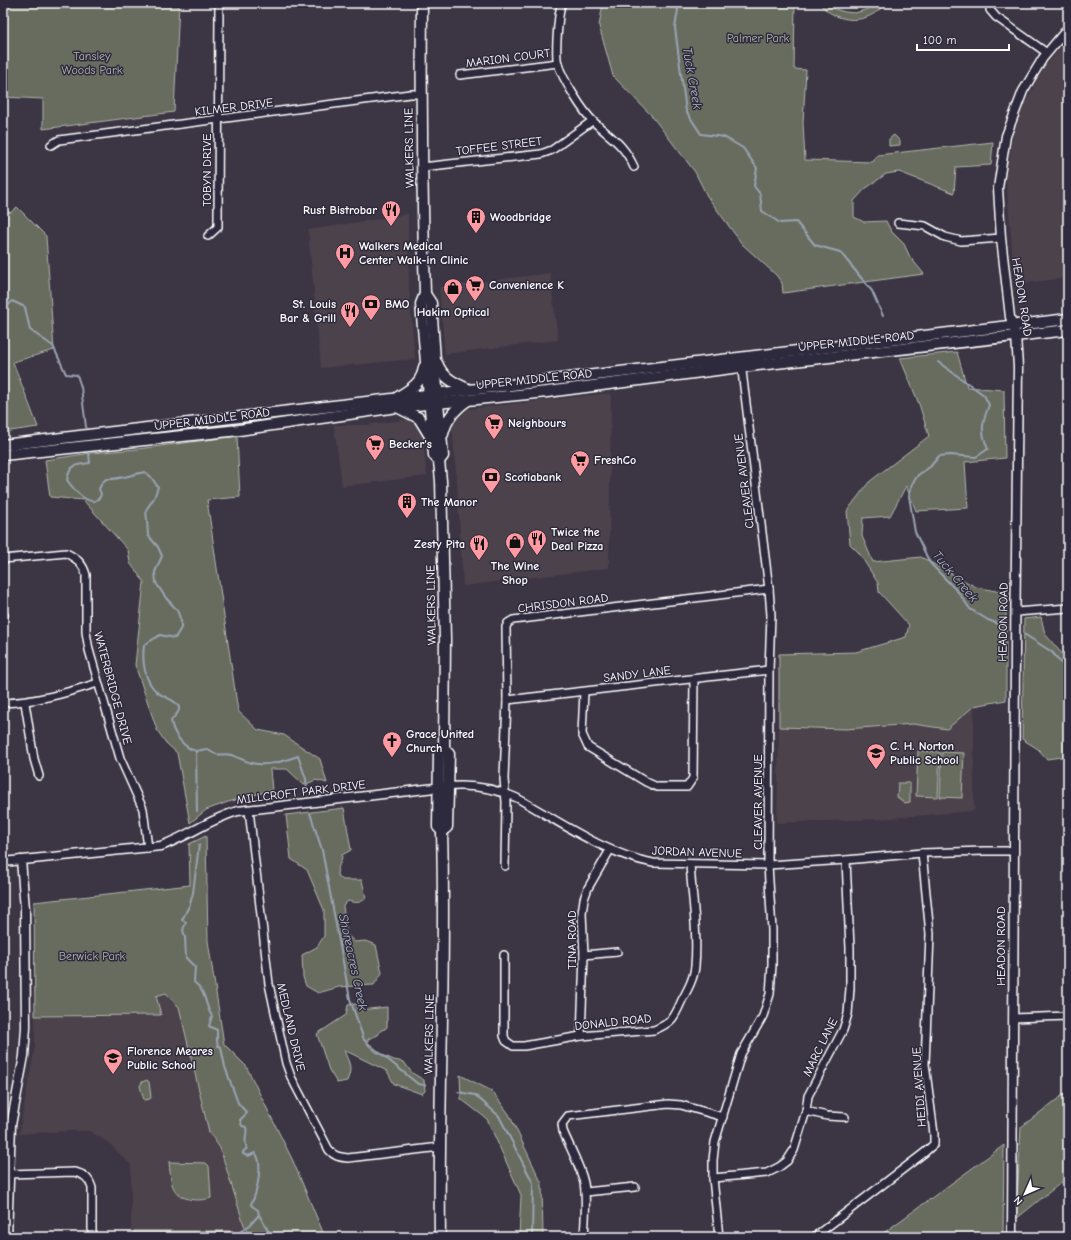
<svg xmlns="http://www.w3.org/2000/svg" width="1071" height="1240" viewBox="0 0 1071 1240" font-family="'Comic Neue',sans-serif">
<rect width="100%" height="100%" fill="#3c3544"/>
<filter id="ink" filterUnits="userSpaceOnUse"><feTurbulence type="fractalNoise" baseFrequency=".025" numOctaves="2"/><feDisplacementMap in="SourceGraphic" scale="8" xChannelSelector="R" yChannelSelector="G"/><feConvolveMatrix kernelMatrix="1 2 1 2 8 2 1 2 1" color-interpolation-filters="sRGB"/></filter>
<g filter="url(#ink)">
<!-- built -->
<g fill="#4c424c">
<path d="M1068 39V278L1015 284 1006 177 1012 138 1023 106 1045 66Z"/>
<path d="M408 214 409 288 415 359 321 368 308 230Z"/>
<path d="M550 273 558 340 445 354 439 287Z"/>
<path d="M611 393 609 568 463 586 457 481 452 427 456 418 460 414 468 409Z"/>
<path d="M412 419 416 422 422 432 427 476 342 486 334 425H366Z"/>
<path d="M974 706V811L879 819 777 823 779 727 846 729 913 724 947 729Z"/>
<path d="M166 993 179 1007 209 1132 220 1148 243 1222 249 1237H131V1165L109 1143 89 1131H68L19 1134 35 1046V1016L160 1015 156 996Z"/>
</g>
<!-- green -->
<g fill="#676c5f" stroke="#b3b6af">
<path d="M3 3H179L174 112 43 129V99L3 97Z"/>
<path d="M603 3H795L794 69 806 70 803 123 805 160 873 162 877 155 993 142 991 165 956 167 954 193 899 172 886 174 865 189 854 201V217L864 222 886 221 891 231 904 244 910 257 924 274 783 293 782 283 776 275 742 244 707 196 695 172 651 115 613 76 599 26Z"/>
<path d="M819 3H828L835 9 845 12 855 13 865 10 876 3H885C869 26 836 24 819 3Z"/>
<path d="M894 135 900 141V145L889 146V139Z"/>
<path d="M3 206 10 213 17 207 46 236 54 350 13 362 38 427 3 432Z"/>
<path d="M957 352 967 387 1004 390 1005 458 965 462 968 508 916 511 906 486 890 516 863 518 862 536 873 562 921 557 976 587 1006 593V700L974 706 947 729 913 724 846 729 779 727V654L856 652 906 637 909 625 879 592 878 583 859 553 850 544 847 511 869 482 929 436 919 404 900 358Z"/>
<path d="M237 436 240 497 207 500 238 711 258 730 284 735 320 759 327 783 316 780 304 785 287 769H270L272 790 228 802 206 810 190 823 177 753 166 743 157 730 135 665 144 582 130 563 128 550 83 500 50 497 45 460 91 453 138 449Z"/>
<path d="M1041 617 1045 634 1063 655H1068V756L1047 759 1038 749 1022 739 1024 619Z"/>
<path d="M918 751 940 752 938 797 916 796Z"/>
<path d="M942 752 964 753 962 798 940 797Z"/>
<path d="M898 783H910V802L905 803 897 797Z"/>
<path d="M344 808 351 850 342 855C342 863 337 866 337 875L343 880H362L366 898C360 904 355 903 348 901L343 906 347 935 355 942 365 941 376 945 382 973 374 985 339 987 318 993 306 986 303 977 302 955 317 947 324 936V910L307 870 291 859 286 815Z"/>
<path d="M206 836 208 941 224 1044 246 1066 293 1161 325 1237H249L243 1222 220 1148 209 1132 179 1007 166 993 156 996 161 1015 35 1016 34 902 190 885 189 844Z"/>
<path d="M356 1004 361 1010 387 1007V1027L385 1029 381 1030 378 1035 368 1039V1045L376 1052 394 1060 404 1062 412 1073 424 1080 425 1091 422 1094 394 1084 387 1071 344 1050C349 1064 353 1066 347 1081L337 1083 329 1070 317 1034 346 1015 348 1005Z"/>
<path d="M460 1075 492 1091 509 1114 542 1184 543 1237H519L521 1195 487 1119 461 1099Z"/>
<path d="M147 1080 149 1082 151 1097 150 1099 144 1100 140 1086 142 1082Z"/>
<path d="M1068 1091V1177L1016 1219 1021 1127Z"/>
<path d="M1004 1145 1003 1237H878Z"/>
<path d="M169 1162 206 1163 209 1166 211 1198C197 1202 177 1201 172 1184 170 1177 170 1169 169 1162Z"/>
<path d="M134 1231H233L234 1237H134Z"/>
</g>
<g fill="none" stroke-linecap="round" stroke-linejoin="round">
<!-- stream -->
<g stroke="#9aa3b3" stroke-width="2">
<path d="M674 3 678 10 675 28 686 111 701 134 724 137 743 148 757 168 754 186 760 194 762 211 780 223 796 222 815 245 840 252 872 291 883 316"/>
<path d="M3 304 8 306 12 301 25 307 30 330 53 346 66 374 77 375 81 387 86 427"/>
<path d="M938 362 984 395 989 405C982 423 980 431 988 449L976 457 950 455 939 456 930 467 918 475 912 484 909 496 915 532 930 563 959 593 970 609 988 620 1007 627"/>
<path d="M89 454 90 463C76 465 70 464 67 480 72 487 82 500 92 501 95 502 98 499 100 497L101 494 99 489 102 483 106 479C120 480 132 474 145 472L151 477 158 487 154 498 146 510 147 520 148 535 158 547 162 556 155 572 156 583 166 598 177 610 181 621V628L175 638 160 635 144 645C142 661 144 681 157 692 162 697 178 700 179 708 180 713 173 717 171 721 173 733 183 748 196 751L197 811"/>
<path d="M1024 634 1052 652 1068 671"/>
<path d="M196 751 207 749C221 759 219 752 231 755 238 757 244 761 252 763 267 767 284 761 298 756L306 779 307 789"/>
<path d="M310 813 322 850 350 999 364 1040 418 1084 425 1085"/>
<path d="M199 845 193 893 190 904 182 920 186 922 183 930 185 937 186 958 195 967 194 982C207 992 204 1004 212 1016L209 1026 217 1030V1041L218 1046 221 1047 225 1067 238 1103 247 1113 240 1120 242 1126 246 1127C248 1135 243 1140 247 1148L243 1152V1154L248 1156 255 1153C264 1161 257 1194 251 1204L252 1206 258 1210 259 1215 272 1237"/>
<path d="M458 1092 475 1095 499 1116 533 1183 532 1237"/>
<path d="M240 1232 250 1225 259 1215"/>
</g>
<defs>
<g id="minor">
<path d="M562 3C558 12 555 55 558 64 562 78 583 112 594 122 611 138 624 144 634 167"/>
<path d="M991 3 990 10 996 17 1047 53"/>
<path d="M460 75 558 63"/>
<path d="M51 145 59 140 410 94H421"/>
<path d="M422 167 541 154 552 150 592 121"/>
<path d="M898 223 925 226 945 237 961 241 1001 238"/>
<path d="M208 236 218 227 219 3"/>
<path d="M3 559 66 553C76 558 83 563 86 575V632L89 650 120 758 143 809 148 848"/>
<path d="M1016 612 1068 608"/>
<path d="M3 615H4"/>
<path d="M584 692 582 734 588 747 646 782 657 787H687L693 778 694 679"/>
<path d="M507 700 769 670"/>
<path d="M3 703C37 702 65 693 98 683"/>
<path d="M25 703 34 759 39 776"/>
<path d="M445 787C470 784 494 788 517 798 560 822 605 854 653 863L768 865 846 860 922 853 984 851H1014"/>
<path d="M249 810 269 984 286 1063 291 1077 329 1150C335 1157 340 1157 348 1158L440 1147"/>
<path d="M505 866 506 802 504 779 507 700 506 627 508 623 513 620 769 589"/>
<path d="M504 955V1036L506 1041 513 1046H524L581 1036 654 1030C673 1022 674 1018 682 1000 688 989 694 978 695 966 698 932 692 897 690 864"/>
<path d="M584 955 617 952"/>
<path d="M1013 1018 1068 1016"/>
<path d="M581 1036 584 955 582 913 584 899 588 888 610 850"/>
<path d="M806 1111 827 1116 845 1117"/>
<path d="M9 1174 74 1172C84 1174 89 1178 92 1188V1237"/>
<path d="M713 1178 767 1173 779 1167 787 1161 794 1150 806 1111 808 1096 843 1030 848 1014 850 988V948L846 860"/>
<path d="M585 1192 635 1187"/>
<path d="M584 1237C585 1220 587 1200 584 1183 580 1165 570 1148 563 1131L562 1124 568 1116 668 1104 681 1105 723 1117"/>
<path d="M719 1237 713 1178V1160L715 1142 741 1054 763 1016 770 994 772 965V930L768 865 769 670 771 615 769 589 741 363"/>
<path d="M814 1237 924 1153 934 1144V1134L925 1064 930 934 922 853"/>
</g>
<g id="tertiary">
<path d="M3 862 161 846C188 836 210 819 238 811L443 787"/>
<path d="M7 1237 11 1125 24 1056 26 1027 25 909 21 860"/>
<path d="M1012 1237 1015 652 1018 367 1016 336 1010 317 1001 238 998 188 1006 136 1023 91 1043 58 1068 28"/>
</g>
<g id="secondary">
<path d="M422 3C421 100 422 197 425 294L421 304 434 455 439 461 441 481 445 639 444 749 439 754 438 827 442 831C446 967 438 1102 440 1237"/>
<path d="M425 294 431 303 438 403 443 456 439 461"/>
<path d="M437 363C442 377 454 383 468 389"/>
<path d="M398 397C411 389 422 383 424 367"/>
<path d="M397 407 419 418 430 436"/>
<path d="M443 434C446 419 456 408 468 400"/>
<path d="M3 445C358 402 713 359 1068 319"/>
<path d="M3 455 239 430 397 407 547 392 732 368 1068 330"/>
<path d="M442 831 447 827 449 754 444 749"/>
</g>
</defs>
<!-- minor casing -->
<use href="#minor" stroke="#fff" stroke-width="10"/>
<!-- tertiary casing -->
<use href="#tertiary" stroke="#fff" stroke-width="11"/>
<!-- secondary casing -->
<use href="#secondary" stroke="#fff" stroke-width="13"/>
<!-- minor -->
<use href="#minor" stroke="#2f2a3d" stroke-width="7"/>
<!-- tertiary -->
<use href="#tertiary" stroke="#2f2a3d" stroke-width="8"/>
<!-- secondary -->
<use href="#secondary" stroke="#2f2a3d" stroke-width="10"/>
</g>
</g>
<!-- icons -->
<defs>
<symbol id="restaurant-pin" viewBox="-11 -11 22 30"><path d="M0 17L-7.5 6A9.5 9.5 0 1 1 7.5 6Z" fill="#ff9aa2" stroke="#2f2a3d"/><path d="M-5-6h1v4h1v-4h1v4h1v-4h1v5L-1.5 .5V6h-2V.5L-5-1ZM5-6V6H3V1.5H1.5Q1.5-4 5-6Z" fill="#111"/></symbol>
<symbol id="building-pin" viewBox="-11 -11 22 30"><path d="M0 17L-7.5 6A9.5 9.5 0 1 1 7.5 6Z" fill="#ff9aa2" stroke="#2f2a3d"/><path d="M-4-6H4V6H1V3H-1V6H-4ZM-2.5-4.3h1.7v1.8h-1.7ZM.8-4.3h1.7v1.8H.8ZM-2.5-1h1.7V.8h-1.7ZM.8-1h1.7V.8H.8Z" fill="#111"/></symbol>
<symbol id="hospital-pin" viewBox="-11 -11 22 30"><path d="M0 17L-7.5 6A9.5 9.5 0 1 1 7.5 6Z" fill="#ff9aa2" stroke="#2f2a3d"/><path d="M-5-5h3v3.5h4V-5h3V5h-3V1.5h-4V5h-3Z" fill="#111"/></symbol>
<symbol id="supermarket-pin" viewBox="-11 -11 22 30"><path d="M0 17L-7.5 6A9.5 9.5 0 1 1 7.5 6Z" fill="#ff9aa2" stroke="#2f2a3d"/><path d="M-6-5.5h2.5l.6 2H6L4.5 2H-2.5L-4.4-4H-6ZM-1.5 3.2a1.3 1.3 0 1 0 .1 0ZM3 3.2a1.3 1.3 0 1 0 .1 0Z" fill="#111"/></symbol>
<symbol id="shop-pin" viewBox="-11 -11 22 30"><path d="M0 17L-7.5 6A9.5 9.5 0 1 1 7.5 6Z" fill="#ff9aa2" stroke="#2f2a3d"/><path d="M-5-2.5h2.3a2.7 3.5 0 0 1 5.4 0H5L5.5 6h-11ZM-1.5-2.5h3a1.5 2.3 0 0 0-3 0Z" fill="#111"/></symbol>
<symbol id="bank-pin" viewBox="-11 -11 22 30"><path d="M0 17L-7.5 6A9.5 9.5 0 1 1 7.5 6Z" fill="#ff9aa2" stroke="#2f2a3d"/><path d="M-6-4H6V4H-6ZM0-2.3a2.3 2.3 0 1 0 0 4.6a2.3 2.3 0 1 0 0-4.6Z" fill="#111"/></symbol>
<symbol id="church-pin" viewBox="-11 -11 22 30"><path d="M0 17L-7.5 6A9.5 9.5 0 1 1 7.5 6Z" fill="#ff9aa2" stroke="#2f2a3d"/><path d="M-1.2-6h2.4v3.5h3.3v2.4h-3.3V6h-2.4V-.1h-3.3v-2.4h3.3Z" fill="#111"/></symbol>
<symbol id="school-pin" viewBox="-11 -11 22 30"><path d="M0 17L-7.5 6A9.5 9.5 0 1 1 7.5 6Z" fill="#ff9aa2" stroke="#2f2a3d"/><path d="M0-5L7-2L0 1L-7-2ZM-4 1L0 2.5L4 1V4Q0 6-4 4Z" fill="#111"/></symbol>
</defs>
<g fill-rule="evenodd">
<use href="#restaurant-pin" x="380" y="199" width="22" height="30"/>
<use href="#building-pin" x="465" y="206" width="22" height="30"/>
<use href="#hospital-pin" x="334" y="242" width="22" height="30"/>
<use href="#supermarket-pin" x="464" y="274" width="22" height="30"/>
<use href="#shop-pin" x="442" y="277" width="22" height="30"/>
<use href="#bank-pin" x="360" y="293" width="22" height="30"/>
<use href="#restaurant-pin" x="339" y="300" width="22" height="30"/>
<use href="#supermarket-pin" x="483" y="412" width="22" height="30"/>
<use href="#supermarket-pin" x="364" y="433" width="22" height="30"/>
<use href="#supermarket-pin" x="569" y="449" width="22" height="30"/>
<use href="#bank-pin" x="480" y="466" width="22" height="30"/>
<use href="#building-pin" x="396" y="491" width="22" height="30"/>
<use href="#restaurant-pin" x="526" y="528" width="22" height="30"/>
<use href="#shop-pin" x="504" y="531" width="22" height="30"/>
<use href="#restaurant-pin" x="468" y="533" width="22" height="30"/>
<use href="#church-pin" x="381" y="730" width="22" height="30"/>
<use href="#school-pin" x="865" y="742" width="22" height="30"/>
<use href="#school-pin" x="102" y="1047" width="22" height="30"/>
</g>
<g text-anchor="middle" stroke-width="3" stroke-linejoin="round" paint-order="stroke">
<!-- park labels -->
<g font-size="12" fill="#b3b6af" stroke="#2f2a3d">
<text x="758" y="42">Palmer Park</text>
<text x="92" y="60">Tansley<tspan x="92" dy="14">Woods Park</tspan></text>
<text x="92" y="960">Berwick Park</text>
</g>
<!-- street labels -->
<g font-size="12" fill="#fff" stroke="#2f2a3d">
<text transform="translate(508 58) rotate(-7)" y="4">MARION COURT</text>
<text transform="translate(234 107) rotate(-7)" y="4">KILMER DRIVE</text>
<text transform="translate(499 146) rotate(-7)" y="4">TOFFEE STREET</text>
<text transform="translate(409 148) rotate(-91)" y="4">WALKERS LINE</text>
<text transform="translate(207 170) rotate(-90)" y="4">TOBYN DRIVE</text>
<text transform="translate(1022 297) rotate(81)" y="4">HEADON ROAD</text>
<text transform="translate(856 341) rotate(-6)" y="4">UPPER MIDDLE ROAD</text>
<text transform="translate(534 379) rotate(-6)" y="4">UPPER MIDDLE ROAD</text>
<text transform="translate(212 419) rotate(-7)" y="4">UPPER MIDDLE ROAD</text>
<text transform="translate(744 481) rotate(-97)" y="4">CLEAVER AVENUE</text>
<text transform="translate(563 603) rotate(-7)" y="4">CHRISDON ROAD</text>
<text transform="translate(431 605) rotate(-91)" y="4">WALKERS LINE</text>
<text transform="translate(1003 622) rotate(-89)" y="4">HEADON ROAD</text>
<text transform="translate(637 674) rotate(-7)" y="4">SANDY LANE</text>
<text transform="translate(113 688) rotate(75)" y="4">WATERBRIDGE DRIVE</text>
<text transform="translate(301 792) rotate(-7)" y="4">MILLCROFT PARK DRIVE</text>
<text transform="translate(758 802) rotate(-90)" y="4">CLEAVER AVENUE</text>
<text transform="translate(697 852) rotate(2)" y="4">JORDAN AVENUE</text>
<text transform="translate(572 940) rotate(-90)" y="4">TINA ROAD</text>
<text transform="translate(1001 946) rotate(-90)" y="4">HEADON ROAD</text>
<text transform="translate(613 1022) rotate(-6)" y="4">DONALD ROAD</text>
<text transform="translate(291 1027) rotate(77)" y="4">MEDLAND DRIVE</text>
<text transform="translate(429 1034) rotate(-89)" y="4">WALKERS LINE</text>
<text transform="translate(820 1047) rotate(-64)" y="4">MARC LANE</text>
<text transform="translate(919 1087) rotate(-94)" y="4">HEIDI AVENUE</text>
</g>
<!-- poi labels -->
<g font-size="12" font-weight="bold" fill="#fff" stroke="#2f2a3d" text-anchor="start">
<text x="377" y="214" text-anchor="end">Rust Bistrobar</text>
<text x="490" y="221">Woodbridge</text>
<text x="359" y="250">Walkers Medical<tspan x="359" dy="14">Center Walk-in Clinic</tspan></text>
<text x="489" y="289">Convenience K</text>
<text x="336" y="308" text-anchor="end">St. Louis<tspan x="336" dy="14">Bar &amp; Grill</tspan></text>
<text x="385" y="308">BMO</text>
<text x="453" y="316" text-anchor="middle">Hakim Optical</text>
<text x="508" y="427">Neighbours</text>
<text x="389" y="448">Becker's</text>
<text x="594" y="464">FreshCo</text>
<text x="505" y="481">Scotiabank</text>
<text x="421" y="506">The Manor</text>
<text x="551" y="536">Twice the<tspan x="551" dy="14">Deal Pizza</tspan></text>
<text x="465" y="548" text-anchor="end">Zesty Pita</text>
<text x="515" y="570" text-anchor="middle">The Wine<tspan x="515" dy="14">Shop</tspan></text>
<text x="406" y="738">Grace United<tspan x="406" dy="14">Church</tspan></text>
<text x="890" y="750">C. H. Norton<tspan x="890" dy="14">Public School</tspan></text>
<text x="127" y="1055">Florence Meares<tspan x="127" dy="14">Public School</tspan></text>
</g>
<!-- water labels -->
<g font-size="13" font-style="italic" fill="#b3bac6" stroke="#2f2a3d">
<text transform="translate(693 78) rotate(80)" y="5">Tuck Creek</text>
<text transform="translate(956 576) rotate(50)" y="5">Tuck Creek</text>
<text transform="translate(354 962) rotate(78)" y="5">Shoreacres Creek</text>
</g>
</g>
<!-- margin -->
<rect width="1071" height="1240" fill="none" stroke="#2f2a3d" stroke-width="16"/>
<rect x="8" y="8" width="1055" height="1224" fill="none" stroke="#fff" stroke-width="1.5" filter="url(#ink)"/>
<!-- north arrow -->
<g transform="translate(1025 1194) rotate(225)" stroke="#2f2a3d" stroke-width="3" paint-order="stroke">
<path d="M0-3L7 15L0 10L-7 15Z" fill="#ffffff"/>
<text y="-6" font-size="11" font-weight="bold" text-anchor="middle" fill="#ffffff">N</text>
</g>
<!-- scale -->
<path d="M917 44v6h92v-6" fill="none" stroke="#ffffff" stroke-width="2"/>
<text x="923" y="44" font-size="12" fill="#ffffff" stroke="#2f2a3d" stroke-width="3" paint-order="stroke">100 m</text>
</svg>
